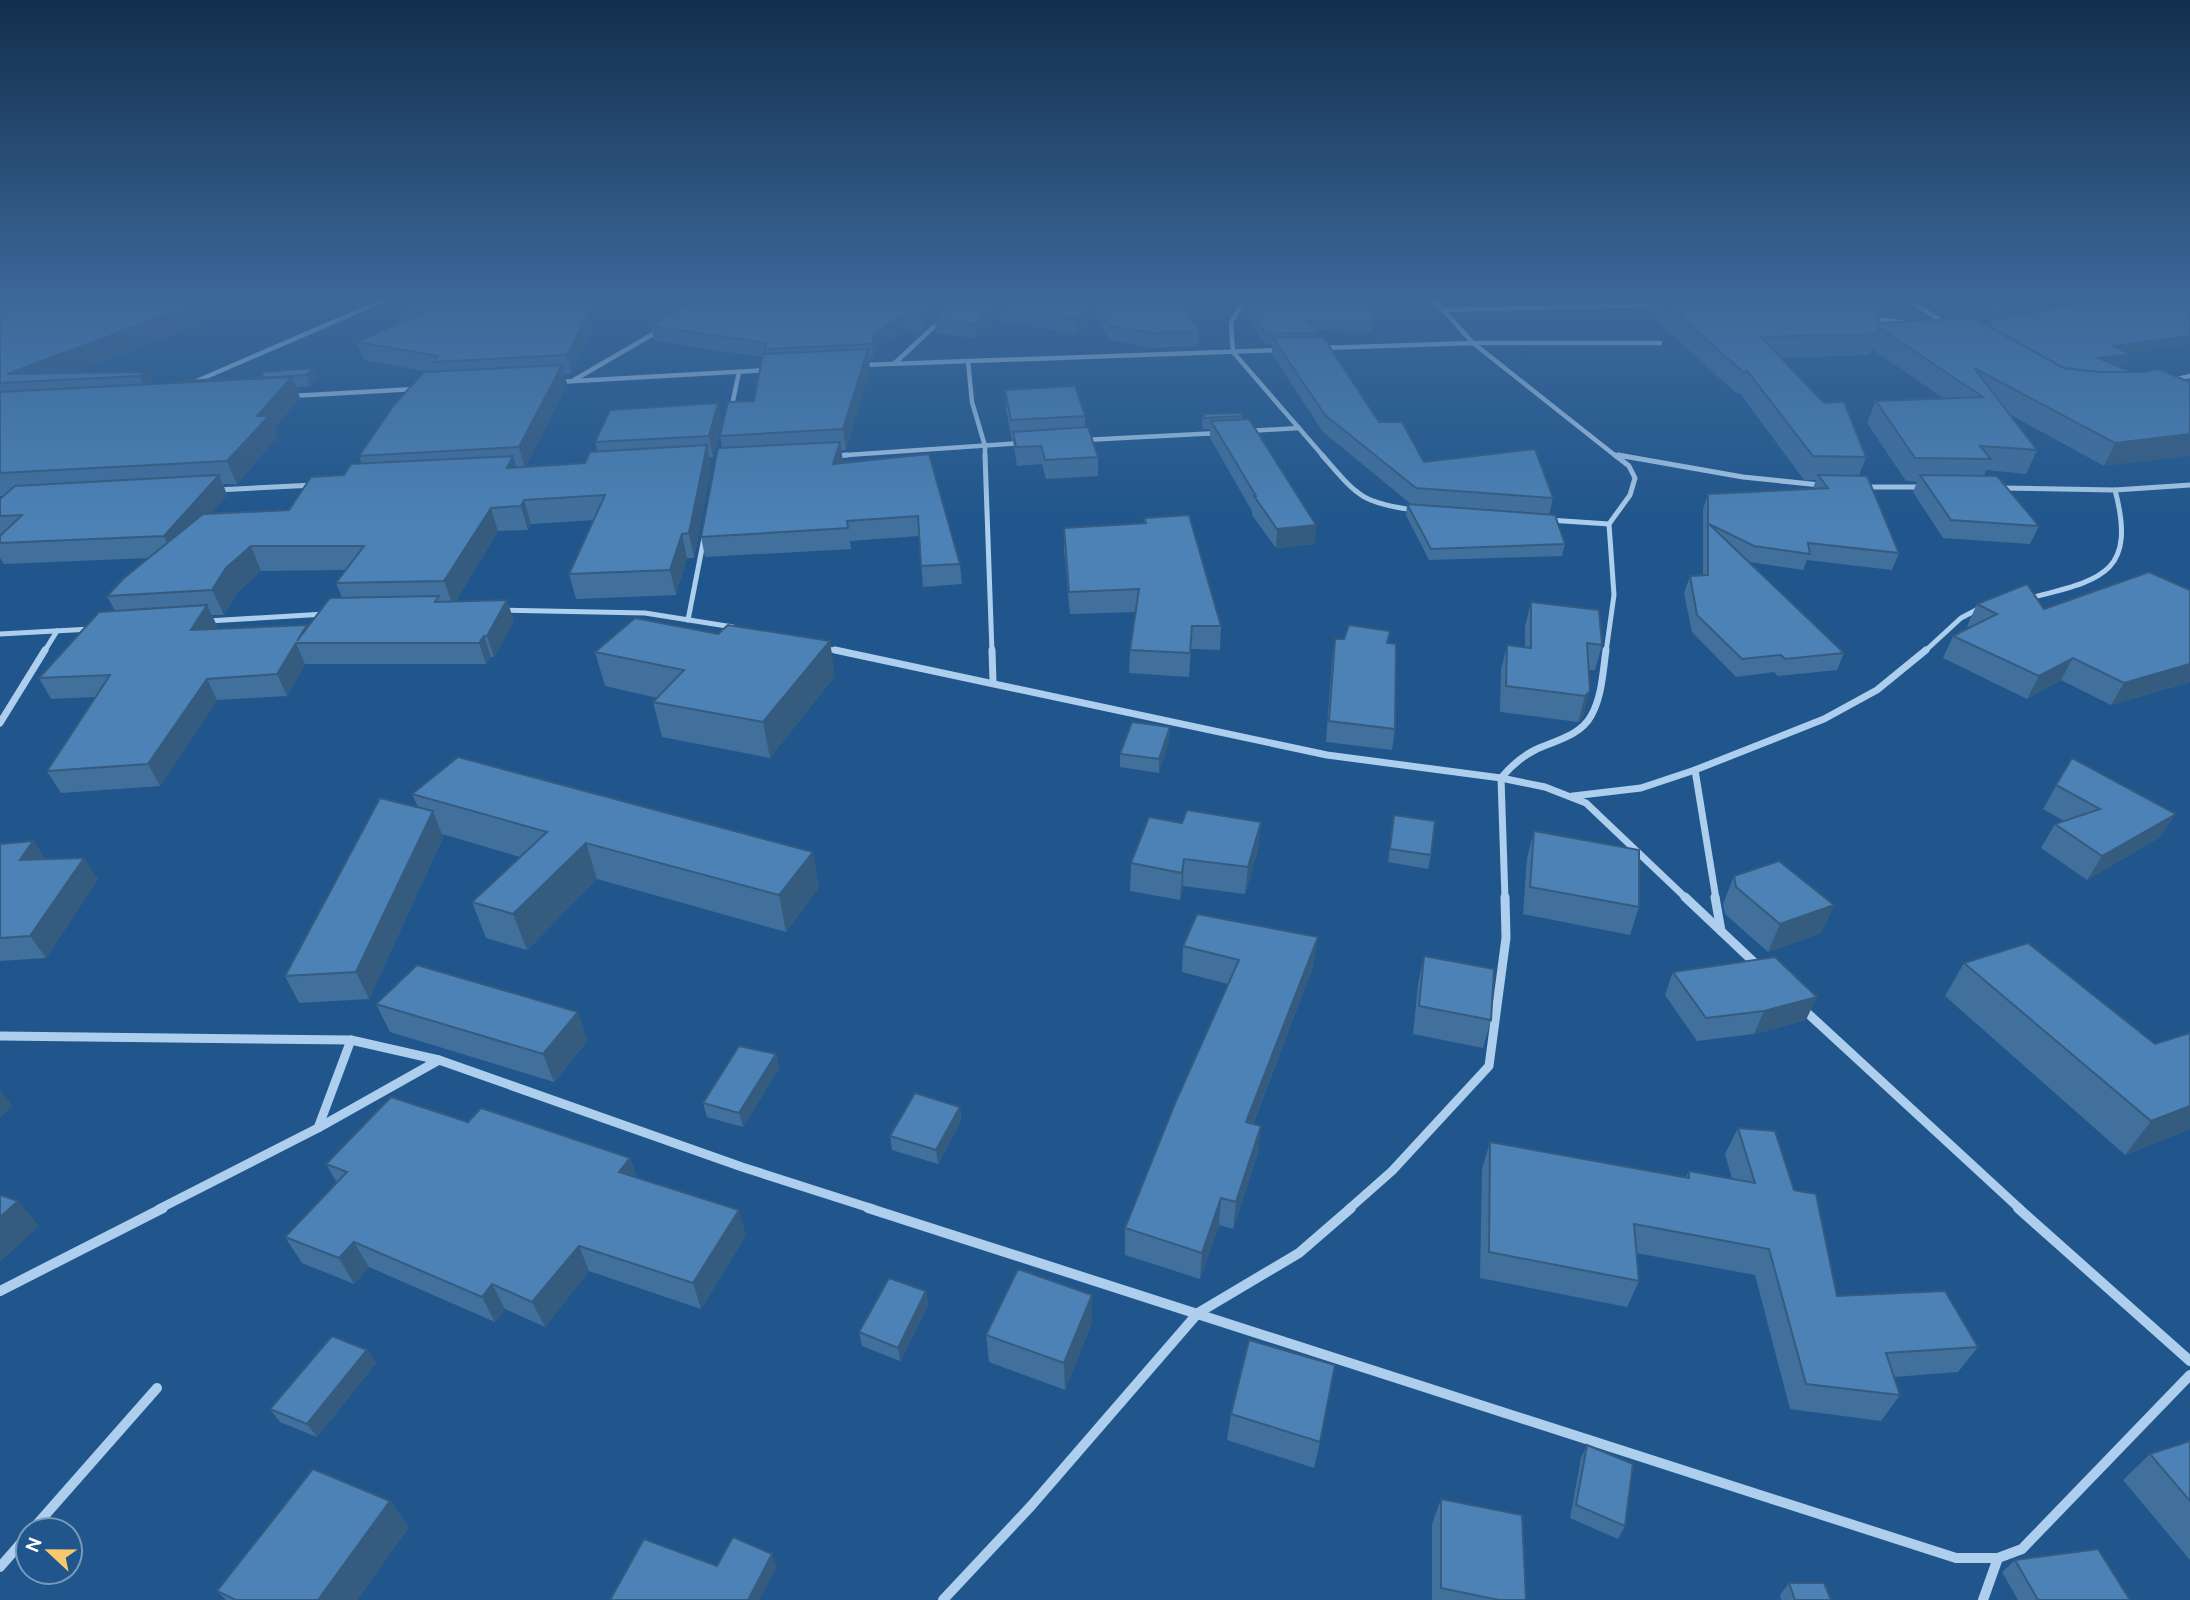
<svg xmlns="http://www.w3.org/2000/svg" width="2190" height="1600" viewBox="0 0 2190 1600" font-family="Ubuntu,sans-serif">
<rect width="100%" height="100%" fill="#20568c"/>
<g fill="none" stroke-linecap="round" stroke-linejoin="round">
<!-- minor-far4 -->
<g stroke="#adceec" stroke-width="4.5">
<path d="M1243 301 1231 323 1233 352 1324 457"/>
<path d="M1435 301 1473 343 1617 457"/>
<path d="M1910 301 1948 325"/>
<path d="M1443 310 1655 305"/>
<path d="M1869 318 1906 323"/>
<path d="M1322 348 1473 343H1660"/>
<path d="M968 361 972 402 985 446V457"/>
<path d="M895 363 940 321"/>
<path d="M861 365 1279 350"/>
<path d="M574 380 660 330"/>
<path d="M2173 380 2190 376"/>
<path d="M557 382 768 370"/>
<path d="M192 383 382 301"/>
<path d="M291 396 415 389"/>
<path d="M731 410 739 372"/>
<path d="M1248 431 1299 428"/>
<path d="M1084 440 1219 433"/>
<path d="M1618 455 1628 457"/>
<path d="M832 456 1023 443"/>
</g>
<!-- minor-far3 -->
<g stroke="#adceec" stroke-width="5">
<path d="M985 455 992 652"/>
<path d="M1322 455C1357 495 1360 503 1415 510"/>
<path d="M1618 455 1743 477 1820 485"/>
<path d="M832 456 847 455"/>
<path d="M1864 487H1922"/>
<path d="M2000 488 2115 490 2190 485"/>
<path d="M217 490 314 485"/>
<path d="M1549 520 1609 524"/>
<path d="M2026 599C2098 580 2138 577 2115 490"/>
<path d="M501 610 645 613 733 627"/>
<path d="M688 620 704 538"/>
<path d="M208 621 325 614"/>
<path d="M0 634 91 629"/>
<path d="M823 648 843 652"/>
<path d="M44 652 57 631"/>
<path d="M1606 652 1614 595 1609 524 1630 495 1635 478 1629 466 1615 455"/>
<path d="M1924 652 1961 618 1980 608"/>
</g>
<!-- minor-far2 -->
<g stroke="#adceec" stroke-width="7">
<path d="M835 650 1327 755 1501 778 1545 787 1586 803 1687 899"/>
<path d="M992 650 993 682"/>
<path d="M0 723 45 650"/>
<path d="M1695 770 1716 899"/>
<path d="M1573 796 1641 788 1695 770 1824 719 1877 690 1926 650"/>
<path d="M1505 899 1501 778C1511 766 1521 757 1535 750 1554 741 1580 736 1591 716 1602 697 1603 671 1606 650"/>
</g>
<!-- minor-far1 -->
<g stroke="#adceec" stroke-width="9">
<path d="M1685 897 1758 966"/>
<path d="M1715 897 1721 931"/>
<path d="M1802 1008 2020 1209"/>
<path d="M0 1036 351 1040 439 1060 742 1167 873 1209"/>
<path d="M318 1128 351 1040"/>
<path d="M159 1209 318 1128 439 1060"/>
<path d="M1349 1209 1392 1171 1489 1066 1506 938 1505 897"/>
</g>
<!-- minor -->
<g stroke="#adceec" stroke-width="10">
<path d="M868 1208 1956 1558H1998L2022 1549 2190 1375"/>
<path d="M2018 1208 2190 1361"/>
<path d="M0 1291 163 1208"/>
<path d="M32 1530 157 1388"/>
<path d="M0 1567 28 1535"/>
<path d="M943 1600 1031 1506 1198 1313 1299 1253 1351 1208"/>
<path d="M1983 1600 1998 1558"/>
</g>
</g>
<!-- wall -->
<g fill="#41709d" fill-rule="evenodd">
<path d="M0 301H260L73 373 148 372 154 384 261 377 313 368 317 379 310 386 296 387 300 398 274 428 277 437 237 484H223L227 495 211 513 289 510 362 464 359 456 428 372 364 360 357 342 402 322 397 306 406 302 394 301H607L571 374H564L567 384 526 466 585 463 597 451 595 442 718 403 722 423 713 457 709 458 711 468 694 558H687L676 595 576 599 569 574 594 520 531 524 528 530 498 531 455 602 514 621 494 657H491L486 664H305L287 696 217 700 160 786 61 793 47 771 95 697 51 699 39 678 115 611 107 596 149 558 4 564 0 558V499L4 496H0ZM346 570 336 583 342 597 308 627 215 629 217 626 212 615H224L237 593 261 571Z"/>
<path d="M1181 301 1199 331 1198 346 1152 348 1110 340 1096 320 1077 334 996 321 975 338 936 333 935 322 923 332 906 330 877 348 873 359H869L870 369 846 450H841L842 463 929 454 960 564 962 584 923 587 919 536 850 541 851 549 705 557 701 537 722 448 720 436 754 401 762 357 654 341 651 326 661 320 658 310Z"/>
<path d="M1244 301 1374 322 1373 332 1314 330 1316 333 1315 337 1379 422 1424 462 1553 498 1549 515 1565 544 1562 556 1429 560 1406 515 1407 504H1411L1323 432 1272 354V344H1265L1243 311Z"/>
<path d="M1636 301H1878V323L1987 326 1990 320 2129 354H2131L2126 364 2116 365 2132 372H2145L2158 369 2104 466 2009 414 2037 450 2026 474 1986 470 1984 476 2039 526 2030 544 1943 538 1913 492 1917 482 1906 481 1867 423 1876 401 1943 398 1872 349 1869 355 1780 358 1866 457 1859 475 1899 553 1892 570 1807 560 1803 570 1749 562 1844 653 1837 670 1778 676 1774 672 1736 677 1692 632 1684 593 1690 576 1703 575V509L1708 494 1813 488 1816 480H1804L1740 393H1736L1646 311 1649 301Z"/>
<path d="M1980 301H2050L2047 309 1984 320Z"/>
<path d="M1005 390 1085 416V427L1098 457V476L1046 479 1042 464 1017 466 1013 441H1012L1006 410Z"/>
<path d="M1203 414 1242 416V419L1316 525 1314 544 1276 548 1252 515V511L1210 438V429H1204L1202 425Z"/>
<path d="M1144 518 1221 626 1220 650 1191 649 1189 677 1129 673 1130 650 1136 612 1070 614 1064 550V528L1144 523Z"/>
<path d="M2190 590V682L2111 705 2061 680 2027 699 1943 658 1953 636 1970 627 1967 626 1977 604 2044 609Z"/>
<path d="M1531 602 1602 645 1595 670H1589L1583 717 1578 722 1500 712 1501 670 1507 645 1525 647V627Z"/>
<path d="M1335 639 1388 643 1395 729 1392 750 1326 742 1332 659Z"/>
<path d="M595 652 835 676 770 758 662 737 653 702 657 698 605 686Z"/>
<path d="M1170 727 1169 740 1159 773 1120 767V754Z"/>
<path d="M2072 758 2160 837 2087 880 2041 848 2055 824 2064 821 2043 809Z"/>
<path d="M412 794 819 887 786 932 597 879 527 950 486 938 472 902 520 857 442 834 443 837 369 999 299 1003 285 976 418 807Z"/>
<path d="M1394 815 1431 855 1428 869 1388 862Z"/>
<path d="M1261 822 1258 849 1245 894 1183 886 1180 900 1130 891 1131 863 1182 823Z"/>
<path d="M1534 831 1639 907 1630 935 1523 914 1527 858Z"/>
<path d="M33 841 45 859 98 879 46 958 0 961V844Z"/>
<path d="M1734 876 1834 905 1821 933 1768 952 1725 914 1723 904Z"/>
<path d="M1183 946 1314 964 1253 1124 1258 1153 1233 1229 1219 1225 1200 1279 1125 1255V1228L1228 984 1182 972Z"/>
<path d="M1424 956 1491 1020 1483 1048 1413 1034 1418 984Z"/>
<path d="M1964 963 2190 1129 2125 1155 1945 996Z"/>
<path d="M1673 972 1806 1020 1754 1034 1697 1041 1665 995Z"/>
<path d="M376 1004 588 1040 554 1082 390 1032Z"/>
<path d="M776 1054 779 1068 743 1127 707 1117 703 1103Z"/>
<path d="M960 1107 961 1121 938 1164 892 1150 890 1136Z"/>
<path d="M468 1122 630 1158 637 1178 746 1235 701 1309 589 1271 545 1327 505 1309 495 1322 369 1267 354 1284 302 1263 285 1237 337 1183 326 1164Z"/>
<path d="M1738 1128 1794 1190 1837 1296 1978 1347 1958 1372 1894 1377 1900 1395 1881 1421 1790 1409 1755 1275 1636 1253 1639 1281 1627 1307 1480 1278 1482 1169 1490 1142 1686 1177 1689 1171 1732 1179 1725 1154Z"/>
<path d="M926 1291 928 1305 900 1361 862 1346 859 1332Z"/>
<path d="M1092 1322 1065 1390 989 1362 986 1335Z"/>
<path d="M367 1350 376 1363 317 1437 280 1422 270 1409Z"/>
<path d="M1231 1414 1320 1442 1314 1468 1227 1440Z"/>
<path d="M2190 1441V1560L2123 1480 2150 1454Z"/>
<path d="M1587 1445 1625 1526 1618 1539 1570 1518 1581 1458Z"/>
<path d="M1441 1499 1526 1600H1432V1524Z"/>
<path d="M390 1501 409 1527 357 1600H226L217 1591Z"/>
<path d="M2015 1560 2130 1600H2018L2002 1572Z"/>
<path d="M1789 1583 1831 1600H1781L1780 1595Z"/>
</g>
<!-- shaded-wall -->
<g fill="#355b7f">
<path d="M203 301H260L55 380 7 374Z"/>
<path d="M595 301H607L571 374 567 355Z"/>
<path d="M674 301H702L661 324 658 310Z"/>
<path d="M942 301H959L935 319V322L923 332 922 317Z"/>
<path d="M2045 301H2050L2047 309 1984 320 1988 311Z"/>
<path d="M1096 305V320L1077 334V319Z"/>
<path d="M995 306 996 321 975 338 974 324Z"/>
<path d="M905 315 906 330 877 348 873 359 872 344 875 333Z"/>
<path d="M2190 336V345L2108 356 2113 346Z"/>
<path d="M868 349 870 369 846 450 843 429Z"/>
<path d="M2131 354 2126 364 2093 368 2098 358Z"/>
<path d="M562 365 567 384 525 468 519 447Z"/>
<path d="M313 368 317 379 310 386 307 375Z"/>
<path d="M148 372 157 393 149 396 139 376Z"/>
<path d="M292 377 300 398 274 428 277 437 237 484 227 461 257 416Z"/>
<path d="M718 403 722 423 713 457 709 436Z"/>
<path d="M2190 434V456L2104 466 2115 443Z"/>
<path d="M840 442 843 461 836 483 833 464Z"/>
<path d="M707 445 711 468 694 558 689 533Z"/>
<path d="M513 456 520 479 507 468Z"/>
<path d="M219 475 227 495 174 557 164 536Z"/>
<path d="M524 500 531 524 528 530 521 506Z"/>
<path d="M491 508 498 531 453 605 444 581Z"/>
<path d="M1316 525 1314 544 1276 548 1277 529Z"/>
<path d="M682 534 687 558 676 595 670 570Z"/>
<path d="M251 546 261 571 237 593 224 615 212 590 226 568Z"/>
<path d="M507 600 514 621 494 657 487 636Z"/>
<path d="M207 605 217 626 201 651 191 630Z"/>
<path d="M484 636 491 657 486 664 479 643Z"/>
<path d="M830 641 835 676 770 758 763 722Z"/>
<path d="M296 643 305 664 287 696 277 674Z"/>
<path d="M2073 658 2061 680 2027 699 2039 676Z"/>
<path d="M2190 664V682L2111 705 2124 683Z"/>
<path d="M207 679 217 700 160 786 148 764Z"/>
<path d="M1590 691 1583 717 1578 722 1585 696Z"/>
<path d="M1170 727 1169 740 1159 773V759Z"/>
<path d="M433 811 443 837 369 999 356 972Z"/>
<path d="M2176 814 2160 837 2087 880 2102 856Z"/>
<path d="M1261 822 1258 849 1245 894 1248 867Z"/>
<path d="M33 841 47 863 20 860Z"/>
<path d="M586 843 597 879 527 950 513 914Z"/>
<path d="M813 852 819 887 786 932 779 895Z"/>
<path d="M84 858 98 879 46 958 30 936Z"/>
<path d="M1184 859 1183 886 1180 900 1182 873Z"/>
<path d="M1834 905 1821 933 1768 952 1780 924Z"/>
<path d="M1318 937 1314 964 1243 1149 1246 1122Z"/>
<path d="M1817 997 1806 1020 1754 1034 1764 1011Z"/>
<path d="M578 1012 588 1040 554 1082 543 1054Z"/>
<path d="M776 1054 779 1068 743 1127 739 1113Z"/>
<path d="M0 1090 13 1106 0 1118Z"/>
<path d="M2190 1106V1129L2125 1155 2151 1121Z"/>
<path d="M960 1107 961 1121 938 1164 936 1150Z"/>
<path d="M1261 1126 1258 1153 1233 1229 1236 1202Z"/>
<path d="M630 1158 639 1184 619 1172Z"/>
<path d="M1221 1198 1219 1225 1200 1279 1202 1253Z"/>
<path d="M18 1201 39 1226 0 1262V1217Z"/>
<path d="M739 1210 746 1235 701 1309 693 1283Z"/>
<path d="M354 1242 369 1267 354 1284 339 1258Z"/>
<path d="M579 1246 589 1271 545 1327 532 1302Z"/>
<path d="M492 1284 505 1309 495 1322 482 1297Z"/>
<path d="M926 1291 928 1305 900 1361 898 1348Z"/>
<path d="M1092 1295V1322L1065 1390 1064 1363Z"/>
<path d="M367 1350 376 1363 317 1437 307 1424Z"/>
<path d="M390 1501 409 1527 357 1600H318Z"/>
<path d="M772 1554 777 1567 759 1600H748Z"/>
</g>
<!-- building -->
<g fill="#4c82b6" stroke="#355b7f" stroke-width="2">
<path d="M0 301H203L7 374 148 372 139 376 0 383Z"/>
<path d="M409 301H595L567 355 433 362 438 356 357 342 426 311 397 306Z"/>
<path d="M662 301H674L658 310Z"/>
<path d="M693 301H942L922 317 905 315 875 333 872 344 765 349 766 343 651 326Z"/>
<path d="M955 301H1181L1199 331 1153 333 1110 326 1096 305 1077 319 995 306 974 324 935 319Z"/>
<path d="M1244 301H1369L1374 322 1308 321 1316 333 1266 334Z"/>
<path d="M1663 301H1856L1881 304 1878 323 1973 318 2064 368 2100 372H2145L2158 369 2190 382V434L2115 443 1974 368 2037 450 1980 446 1991 459 1915 458 1876 401 1983 397 1878 327 1877 334 1761 337 1824 403 1844 402 1866 457 1813 456 1747 371 1743 372Z"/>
<path d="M1856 301H1878V303Z"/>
<path d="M1986 301H2045L1988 311Z"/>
<path d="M2097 301H2190V336L2113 346 2131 354 2098 358 2132 372H2100L2064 368 1991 327 1990 320Z"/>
<path d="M1323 337 1379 422H1402L1424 462 1535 449 1553 498 1416 488 1325 415 1273 338Z"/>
<path d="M868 349 843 429 720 436 728 402 754 401 763 354Z"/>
<path d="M562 365 519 447 359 456 394 405 424 372Z"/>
<path d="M313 368 307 375 174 383 180 381 261 377 264 372Z"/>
<path d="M292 377 257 416H269L227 461 0 473V392Z"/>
<path d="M1075 386 1085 416 1011 420 1005 390Z"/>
<path d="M718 403 709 436 595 442 610 410Z"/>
<path d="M1241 413 1242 416 1205 418 1203 414Z"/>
<path d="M1249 419 1316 525 1277 529 1254 496H1256L1211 421Z"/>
<path d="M1088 427 1098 457 1045 460 1041 446 1016 447 1013 432Z"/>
<path d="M840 442 833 464 929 454 960 564 921 566 918 516 847 521 848 528 701 537 718 448Z"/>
<path d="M707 445 689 533 682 534 670 570 569 574 605 495 524 500 521 506 491 508 444 581 336 583 364 546H251L226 568 212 590 107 596 124 578 203 514 289 510 311 477 344 475 351 464 513 456 507 468 585 463 590 452Z"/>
<path d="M219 475 164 536 0 543V536L22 515 0 516V499L15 486Z"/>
<path d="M1818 475 1867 476 1899 553 1808 543 1810 554 1754 546 1709 524 1844 653 1785 659 1781 655 1742 659 1697 615 1690 576 1708 575V494L1828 488Z"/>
<path d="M1920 475 1997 476 2039 526 1951 520Z"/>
<path d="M1407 504 1555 515 1565 544 1431 549Z"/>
<path d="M1189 515 1221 626H1192L1190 653 1130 650 1139 589 1069 592 1064 528 1146 523 1144 518Z"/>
<path d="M2149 572 2190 590V664L2124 683 2073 658 2039 676 1953 636 1997 614 1977 604 2027 584 2044 609Z"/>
<path d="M439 596 435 602 507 600 487 636H484L479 643H296L277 674 207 679 148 764 47 771 110 675 39 678 99 612 207 605 191 630 307 625 297 641 330 598Z"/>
<path d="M1531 602 1599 610 1602 645 1587 643 1590 691 1585 696 1506 686 1507 645 1531 648Z"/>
<path d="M635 618 718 634 728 625 830 641 763 722 653 702 684 670 595 652Z"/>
<path d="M1349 625 1390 631 1387 643 1396 644 1395 729 1329 721 1335 639H1344Z"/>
<path d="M1132 722 1170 727 1159 759 1120 754Z"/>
<path d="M458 757 813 852 779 895 586 843 513 914 472 902 547 832 412 794Z"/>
<path d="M2072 758 2176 814 2102 856 2055 824 2100 809 2056 785Z"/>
<path d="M380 798 433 811 356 972 285 976Z"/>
<path d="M1187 810 1261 822 1248 867 1184 859 1182 873 1131 863 1149 817 1182 823Z"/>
<path d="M1394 815 1435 821 1431 855 1390 849Z"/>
<path d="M1534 831 1639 850V907L1530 887Z"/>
<path d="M33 841 20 860 84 858 30 936 0 938V844Z"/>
<path d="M1779 861 1834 905 1780 924 1736 887 1734 876Z"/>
<path d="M1197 914 1318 937 1246 1122 1261 1126 1236 1202 1221 1198 1202 1253 1125 1228 1176 1101 1239 960 1183 946Z"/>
<path d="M2028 943 2155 1044 2190 1033V1106L2151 1121 1964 963Z"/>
<path d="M1424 956 1494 969 1491 1020 1419 1006Z"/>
<path d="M1775 957 1817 997 1764 1011 1706 1018 1673 972Z"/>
<path d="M417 965 578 1012 543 1054 376 1004Z"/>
<path d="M739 1046 776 1054 739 1113 703 1103Z"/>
<path d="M915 1093 960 1107 936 1150 890 1136Z"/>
<path d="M391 1097 468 1122 481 1108 630 1158 619 1172 739 1210 693 1283 579 1246 532 1302 492 1284 482 1297 354 1242 339 1258 285 1237 347 1172 326 1164Z"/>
<path d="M1738 1128 1775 1131 1794 1190 1816 1194 1837 1296 1945 1291 1978 1347 1886 1353 1900 1395 1806 1384 1769 1249 1634 1224 1639 1281 1489 1252 1490 1142 1689 1178V1171L1755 1183Z"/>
<path d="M0 1195 18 1201 0 1217Z"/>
<path d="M1018 1269 1092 1295 1064 1363 986 1335Z"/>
<path d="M889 1278 926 1291 898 1348 859 1332Z"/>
<path d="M332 1336 367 1350 307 1424 270 1409Z"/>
<path d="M1249 1340 1335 1365 1320 1442 1231 1414Z"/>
<path d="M2190 1441V1501L2150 1454Z"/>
<path d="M1587 1445 1633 1464 1625 1526 1576 1505Z"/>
<path d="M313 1469 390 1501 318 1600H236L217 1591Z"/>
<path d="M1441 1499 1522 1515 1526 1600H1499L1441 1588Z"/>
<path d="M733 1537 772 1554 748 1600H610L644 1539 717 1566Z"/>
<path d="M2098 1549 2130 1600H2038L2015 1560Z"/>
<path d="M1789 1583H1824L1831 1600H1795Z"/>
</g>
<!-- sky -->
<linearGradient id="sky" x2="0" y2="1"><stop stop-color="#122f4d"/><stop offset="0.57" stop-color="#3c6899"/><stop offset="1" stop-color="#3c6899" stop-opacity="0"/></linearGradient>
<rect width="2190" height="525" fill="url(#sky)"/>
<!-- north arrow -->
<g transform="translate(49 1551) rotate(292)"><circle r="33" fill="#20568c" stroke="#799aba" stroke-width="2"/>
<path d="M0-5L12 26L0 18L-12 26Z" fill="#f9c86e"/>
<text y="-10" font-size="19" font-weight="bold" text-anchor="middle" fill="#ffffff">N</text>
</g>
</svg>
